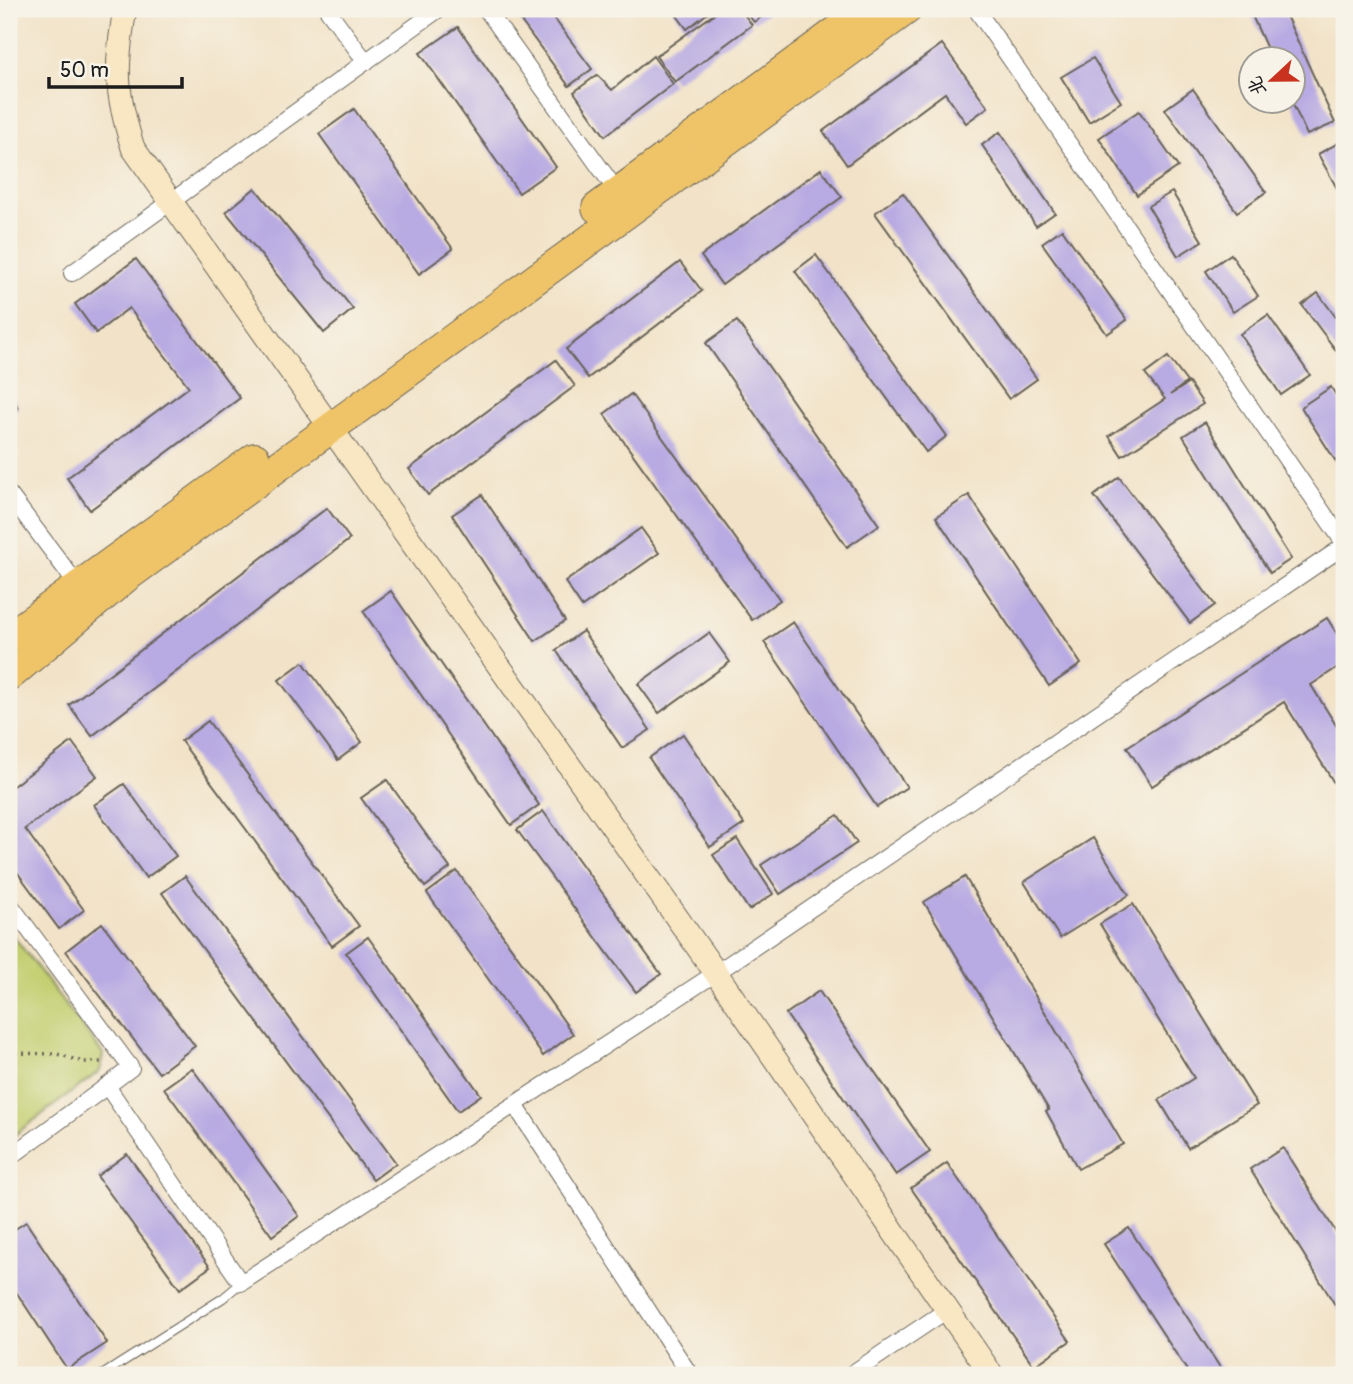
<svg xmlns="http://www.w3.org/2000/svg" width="1353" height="1384" viewBox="0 0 1353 1384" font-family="Pangolin,'LXGW WenKai TC',sans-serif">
<rect width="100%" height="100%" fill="#f7f3e8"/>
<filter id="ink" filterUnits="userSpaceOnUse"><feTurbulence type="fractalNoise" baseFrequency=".0143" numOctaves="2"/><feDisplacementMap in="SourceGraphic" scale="14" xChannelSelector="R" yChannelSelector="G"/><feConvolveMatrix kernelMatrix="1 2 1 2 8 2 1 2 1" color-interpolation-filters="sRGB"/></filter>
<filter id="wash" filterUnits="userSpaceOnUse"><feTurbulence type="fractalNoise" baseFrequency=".00686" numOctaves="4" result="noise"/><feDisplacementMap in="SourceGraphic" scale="28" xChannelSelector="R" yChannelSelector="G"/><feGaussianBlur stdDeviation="1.57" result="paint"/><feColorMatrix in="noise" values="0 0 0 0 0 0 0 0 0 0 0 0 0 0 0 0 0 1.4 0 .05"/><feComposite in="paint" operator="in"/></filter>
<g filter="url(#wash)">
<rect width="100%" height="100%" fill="#f2e3c8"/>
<!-- green -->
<path fill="#c3cf71" stroke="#707646" stroke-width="2" d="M9 930 103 1054 100 1071 9 1139Z"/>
<g id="blocks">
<!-- building -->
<g fill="#b8aae2">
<path d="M512 9H547L592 69 569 86Z"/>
<path d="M672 9H713L687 29Z"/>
<path d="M721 9H740L752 25 675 82 656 56Z"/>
<path d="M743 9H773L754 22Z"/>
<path d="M1249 9H1283L1335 123 1307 135 1292 102 1294 60H1272Z"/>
<path d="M458 27 556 167 519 193 420 53Z"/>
<path d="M942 44 988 107 966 123 945 93 847 165 823 131Z"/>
<path d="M653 56 673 84 605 136 574 92 597 75 612 90Z"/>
<path d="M1093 58 1121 102 1089 122 1061 77Z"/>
<path d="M1193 89 1266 192 1237 212 1165 109Z"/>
<path d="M354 109 453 249 419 274 319 134Z"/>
<path d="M1139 111 1178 167 1137 195 1099 138Z"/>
<path d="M1000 132 1055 213 1036 226 982 145Z"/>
<path d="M1342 141 1344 144V201L1318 154Z"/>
<path d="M821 169 842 197 722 285 701 256Z"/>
<path d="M255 188 353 309 324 333 226 212Z"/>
<path d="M1172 192 1202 241 1178 256 1148 206Z"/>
<path d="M903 193 1037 379 1009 399 875 213Z"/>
<path d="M1062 229 1127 320 1107 334 1042 243Z"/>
<path d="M1231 254 1258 296 1233 312 1206 271Z"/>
<path d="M816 255 947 436 926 452 795 271Z"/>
<path d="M136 259 240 398 90 510 67 478 189 387 129 308 96 333 75 304Z"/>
<path d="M680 262 702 291 588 378 566 349Z"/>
<path d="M1318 293 1344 328V361L1302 305Z"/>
<path d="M1268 315 1310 375 1281 395 1240 334Z"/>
<path d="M737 321 879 525 847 547 706 343Z"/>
<path d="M1168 357 1187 382 1170 395 1189 383 1203 404 1122 456 1109 436 1165 399 1145 374Z"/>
<path d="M556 360 575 386 428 495 409 469Z"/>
<path d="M9 383 18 409 9 412Z"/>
<path d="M1331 387 1344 408V474L1301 407Z"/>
<path d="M631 394 780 600 752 620 604 414Z"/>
<path d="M1205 422 1291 559 1270 573 1183 436Z"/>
<path d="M1119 477 1215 605 1190 623 1094 496Z"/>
<path d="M482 495 565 621 535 641 452 515Z"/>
<path d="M969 495 1081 664 1049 686 936 517Z"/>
<path d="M327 508 350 539 92 736 69 705Z"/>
<path d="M641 528 659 553 582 607 565 582Z"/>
<path d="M391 591 539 805 511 825 363 611Z"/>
<path d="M1327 618 1344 645V663L1311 685 1344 738V799L1284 702 1152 786 1127 747Z"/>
<path d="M793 622 907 787 877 807 764 642Z"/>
<path d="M583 631 650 730 622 748 556 650Z"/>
<path d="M709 633 730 662 659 713 638 684Z"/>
<path d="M303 662 362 742 338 760 279 680Z"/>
<path d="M208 721 359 926 332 946 181 741Z"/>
<path d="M683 734 744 824 710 847 649 758Z"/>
<path d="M72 742 97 776 25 829 84 910 59 929 9 861V789Z"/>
<path d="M387 780 450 868 425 887 361 798Z"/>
<path d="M124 784 176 856 146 878 94 805Z"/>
<path d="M543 811 661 974 636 992 517 830Z"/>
<path d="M838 815 857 843 780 894 761 865Z"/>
<path d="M1093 838 1129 895 1060 938 1024 882Z"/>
<path d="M737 839 773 894 749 910 713 855Z"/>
<path d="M457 871 573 1034 543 1056 427 893Z"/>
<path d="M185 876 396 1163 373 1180 162 893Z"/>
<path d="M965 877 1123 1144 1078 1169 1046 1111 1049 1110 924 902Z"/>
<path d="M1133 904 1257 1105 1188 1148 1159 1100 1194 1078 1100 924Z"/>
<path d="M102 923 195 1046 159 1073 66 951Z"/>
<path d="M368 937 481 1095 458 1111 346 953Z"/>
<path d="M819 991 930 1152 896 1175 786 1014Z"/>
<path d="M192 1068 299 1216 272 1236 164 1088Z"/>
<path d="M1283 1148 1344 1245V1319L1250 1169Z"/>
<path d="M127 1154 210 1267 180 1289 97 1176Z"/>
<path d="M947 1163 1070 1341 1034 1366 911 1188Z"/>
<path d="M26 1222 107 1343 67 1369 9 1281V1233Z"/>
<path d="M1129 1228 1225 1375H1190L1104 1244Z"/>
</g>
</g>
</g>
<g filter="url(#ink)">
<use href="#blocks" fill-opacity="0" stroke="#676258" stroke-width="2"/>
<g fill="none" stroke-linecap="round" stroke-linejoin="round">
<defs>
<path id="lane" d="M102 1375 223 1298 241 1283"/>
<g id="street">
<path d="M327 9 366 62"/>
<path d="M486 9 621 197"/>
<path d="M976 9 1344 543"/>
<path d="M72 273 439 9"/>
<path d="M9 494 82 591"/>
<path d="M9 903 131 1068 107 1086 241 1283 716 973 1344 546"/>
<path d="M515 1105 690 1375"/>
<path d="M9 1158 107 1086"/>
<path d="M850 1375 947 1310"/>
</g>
<path id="secondary" d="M125 9C115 68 115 91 133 148L716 973 992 1375"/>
<g id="highway">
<path d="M597 208 867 9"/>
<path d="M9 637 255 458"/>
<path d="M9 676 126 577 907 9"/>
</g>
</defs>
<!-- lane casing -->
<use href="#lane" stroke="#676258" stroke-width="10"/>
<!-- street casing -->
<use href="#street" stroke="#676258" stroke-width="18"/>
<!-- secondary casing -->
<use href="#secondary" stroke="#676258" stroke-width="25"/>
<!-- highway casing -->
<use href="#highway" stroke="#676258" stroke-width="32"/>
<!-- path -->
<path stroke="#676258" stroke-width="3.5" stroke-dasharray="2 5" stroke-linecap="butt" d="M9 1053 57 1054 83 1062H102"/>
<!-- lane -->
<use href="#lane" stroke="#fff" stroke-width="8"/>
<!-- street -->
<use href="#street" stroke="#fff" stroke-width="16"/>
<!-- secondary -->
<use href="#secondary" stroke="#f9e7c3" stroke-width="23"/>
<!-- highway -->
<use href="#highway" stroke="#efc469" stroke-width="30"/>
</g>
</g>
<!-- margin -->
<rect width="1353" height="1384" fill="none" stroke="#f7f3e8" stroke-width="35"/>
<!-- north arrow -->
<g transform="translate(1272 80) rotate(248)"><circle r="33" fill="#f7f3e8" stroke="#9f9d96" stroke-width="2"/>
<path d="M0-5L12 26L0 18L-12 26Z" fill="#c8321e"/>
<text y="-10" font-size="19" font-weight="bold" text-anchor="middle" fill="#1c1c1c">北</text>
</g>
<!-- scale -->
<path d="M49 77v10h133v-10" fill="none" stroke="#1c1c1c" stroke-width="3.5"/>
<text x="60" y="77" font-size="21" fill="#1c1c1c" stroke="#f7f3e8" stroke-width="5" paint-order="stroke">50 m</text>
</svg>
